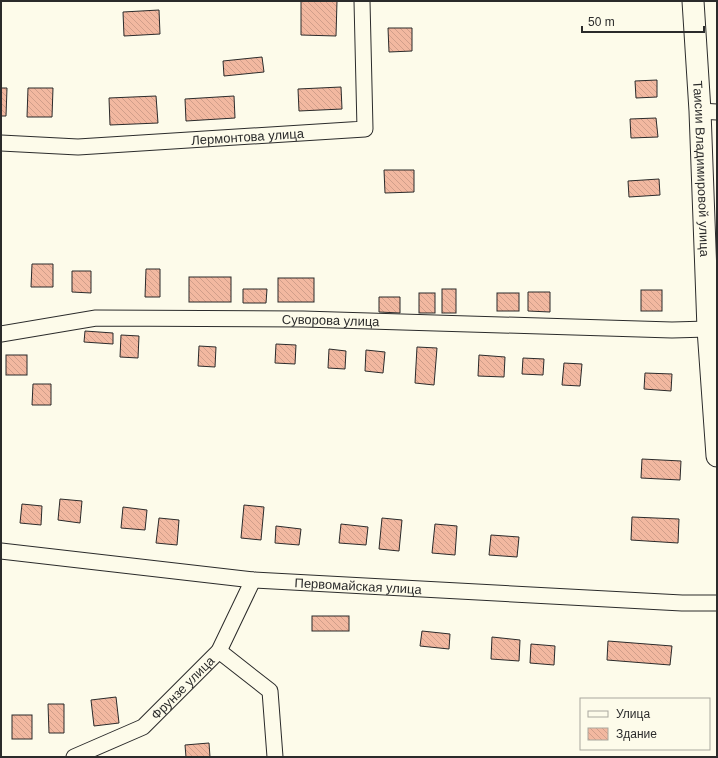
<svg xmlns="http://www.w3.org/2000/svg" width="718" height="758" viewBox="0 0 718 758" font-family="Helvetica,sans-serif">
<defs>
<pattern id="building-back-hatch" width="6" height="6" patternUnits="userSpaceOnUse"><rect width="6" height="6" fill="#f2b8a0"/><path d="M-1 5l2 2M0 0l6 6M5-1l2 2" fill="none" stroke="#d09e8a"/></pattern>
</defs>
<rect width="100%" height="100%" fill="#fdfbea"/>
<!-- building -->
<g fill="url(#building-back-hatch)" stroke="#2b2b2b">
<path d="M301 1H337L336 36 301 35Z"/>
<path d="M159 10 160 34 124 36 123 12Z"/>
<path d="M388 28H412V51L389 52Z"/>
<path d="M262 57 264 72 224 76 223 61Z"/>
<path d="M657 80V97L636 98 635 81Z"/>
<path d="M341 87 342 109 299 111 298 89Z"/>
<path d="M1 88H7L6 116H1Z"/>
<path d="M28 88H53L52 117H27Z"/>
<path d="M156 96 158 123 110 125 109 98Z"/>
<path d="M234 96 235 118 186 121 185 99Z"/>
<path d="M656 118 658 137 631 138 630 119Z"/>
<path d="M384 170H414V192L385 193Z"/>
<path d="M659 179 660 195 629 197 628 181Z"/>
<path d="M32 264H53V287H31Z"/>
<path d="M146 269H160V297H145Z"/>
<path d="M72 271H91V293L72 292Z"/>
<rect x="189" y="277" width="42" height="25"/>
<rect x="278" y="278" width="36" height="24"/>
<path d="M243 289H267L266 303H243Z"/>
<rect x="442" y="289" width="14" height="24"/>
<rect x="641" y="290" width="21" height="21"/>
<path d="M528 292H550V312L528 311Z"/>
<rect x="419" y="293" width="16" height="20"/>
<rect x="497" y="293" width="22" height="18"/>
<path d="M379 297H400V313L379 312Z"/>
<path d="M85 331 113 333V344L84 342Z"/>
<path d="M121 335 139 336 138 358 120 357Z"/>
<path d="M276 344 296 345 295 364 275 363Z"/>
<path d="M199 346 216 347 215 367 198 366Z"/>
<path d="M417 347 437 348 434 385 415 383Z"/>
<path d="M329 349 346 351 345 369 328 368Z"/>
<path d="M366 350 385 352 383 373 365 371Z"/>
<rect x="6" y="355" width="21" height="20"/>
<path d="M479 355 505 357 504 377 478 376Z"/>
<path d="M523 358 544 359 543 375 522 374Z"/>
<path d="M564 363 582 364 580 386 562 385Z"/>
<path d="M645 373 672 374 671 391 644 389Z"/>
<path d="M33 384H51V405H32Z"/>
<path d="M642 459 681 461 680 480 641 478Z"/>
<path d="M60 499 82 501 80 523 58 520Z"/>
<path d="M22 504 42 506 41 525 20 523Z"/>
<path d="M244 505 264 507 261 540 241 538Z"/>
<path d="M123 507 147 510 145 530 121 528Z"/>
<path d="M632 517 679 519 678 543 631 540Z"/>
<path d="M159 518 179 520 177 545 156 543Z"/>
<path d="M382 518 402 520 399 551 379 549Z"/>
<path d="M341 524 368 527 366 545 339 543Z"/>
<path d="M435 524 457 526 455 555 432 553Z"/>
<path d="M276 526 301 529 299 545 275 543Z"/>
<path d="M491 535 519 537 517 557 489 555Z"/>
<rect x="312" y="616" width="37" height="15"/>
<path d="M422 631 450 634 449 649 420 646Z"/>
<path d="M492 637 520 640 519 661 491 659Z"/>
<path d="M608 641 672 646 670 665 607 660Z"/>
<path d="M531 644 555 646 554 665 530 663Z"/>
<path d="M116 697 119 723 94 726 91 700Z"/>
<path d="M48 704H64V733H49Z"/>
<rect x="12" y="715" width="20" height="24"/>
<path d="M209 743 210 757H186L185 745Z"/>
</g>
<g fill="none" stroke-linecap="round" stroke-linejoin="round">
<defs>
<g id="street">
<path d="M700 111 717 112"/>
<path id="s1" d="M1 143 78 147 365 129 362 1"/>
<path id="s2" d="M1 334 96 318 303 319 672 330 708 329"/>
<path id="s3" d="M1 551 253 580 682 603H717"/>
<path d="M219 651 270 691 275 757"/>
<path id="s4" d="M74 757 143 727 219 651 253 580"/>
</g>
<g id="secondary">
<path id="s5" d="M693 1 700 111 708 329 717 456"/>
</g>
</defs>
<!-- street casing -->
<use href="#street" stroke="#2b2b2b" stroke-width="17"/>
<!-- secondary casing -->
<use href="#secondary" stroke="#2b2b2b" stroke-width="23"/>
<!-- street -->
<use href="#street" stroke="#fdfbea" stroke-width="15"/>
<!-- secondary -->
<use href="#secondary" stroke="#fdfbea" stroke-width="21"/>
</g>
<g text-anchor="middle" stroke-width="3" stroke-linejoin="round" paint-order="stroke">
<!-- street labels -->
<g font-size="13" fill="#2b2b2b" stroke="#fdfbea">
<text dy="5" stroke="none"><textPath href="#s1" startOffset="247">Лермонтова улица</textPath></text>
<text dy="5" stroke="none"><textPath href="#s5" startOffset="168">Таисии Владимировой улица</textPath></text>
<text dy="5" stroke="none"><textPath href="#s2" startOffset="331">Суворова улица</textPath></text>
<text dy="5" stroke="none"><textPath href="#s3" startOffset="359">Первомайская улица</textPath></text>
<text dy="5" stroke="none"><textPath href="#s4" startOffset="131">Фрунзе улица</textPath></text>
</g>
</g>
<!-- border -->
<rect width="718" height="758" fill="none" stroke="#2b2b2b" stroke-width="4"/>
<!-- legend -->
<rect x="580" y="698" width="130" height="52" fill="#fdfbea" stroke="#a9a89e"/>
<rect x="588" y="711" width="20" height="6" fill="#fdfbea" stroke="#a9a89e"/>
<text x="616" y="718" font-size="12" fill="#2b2b2b">Улица</text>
<rect x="588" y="728" width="20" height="12" fill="url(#building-back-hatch)" stroke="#a9a89e"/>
<text x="616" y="738" font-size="12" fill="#2b2b2b">Здание</text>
<!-- scale -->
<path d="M582 26v6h122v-6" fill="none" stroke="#2b2b2b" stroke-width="2"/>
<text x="588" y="26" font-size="12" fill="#2b2b2b" stroke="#fdfbea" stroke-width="3" paint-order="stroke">50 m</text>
</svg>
